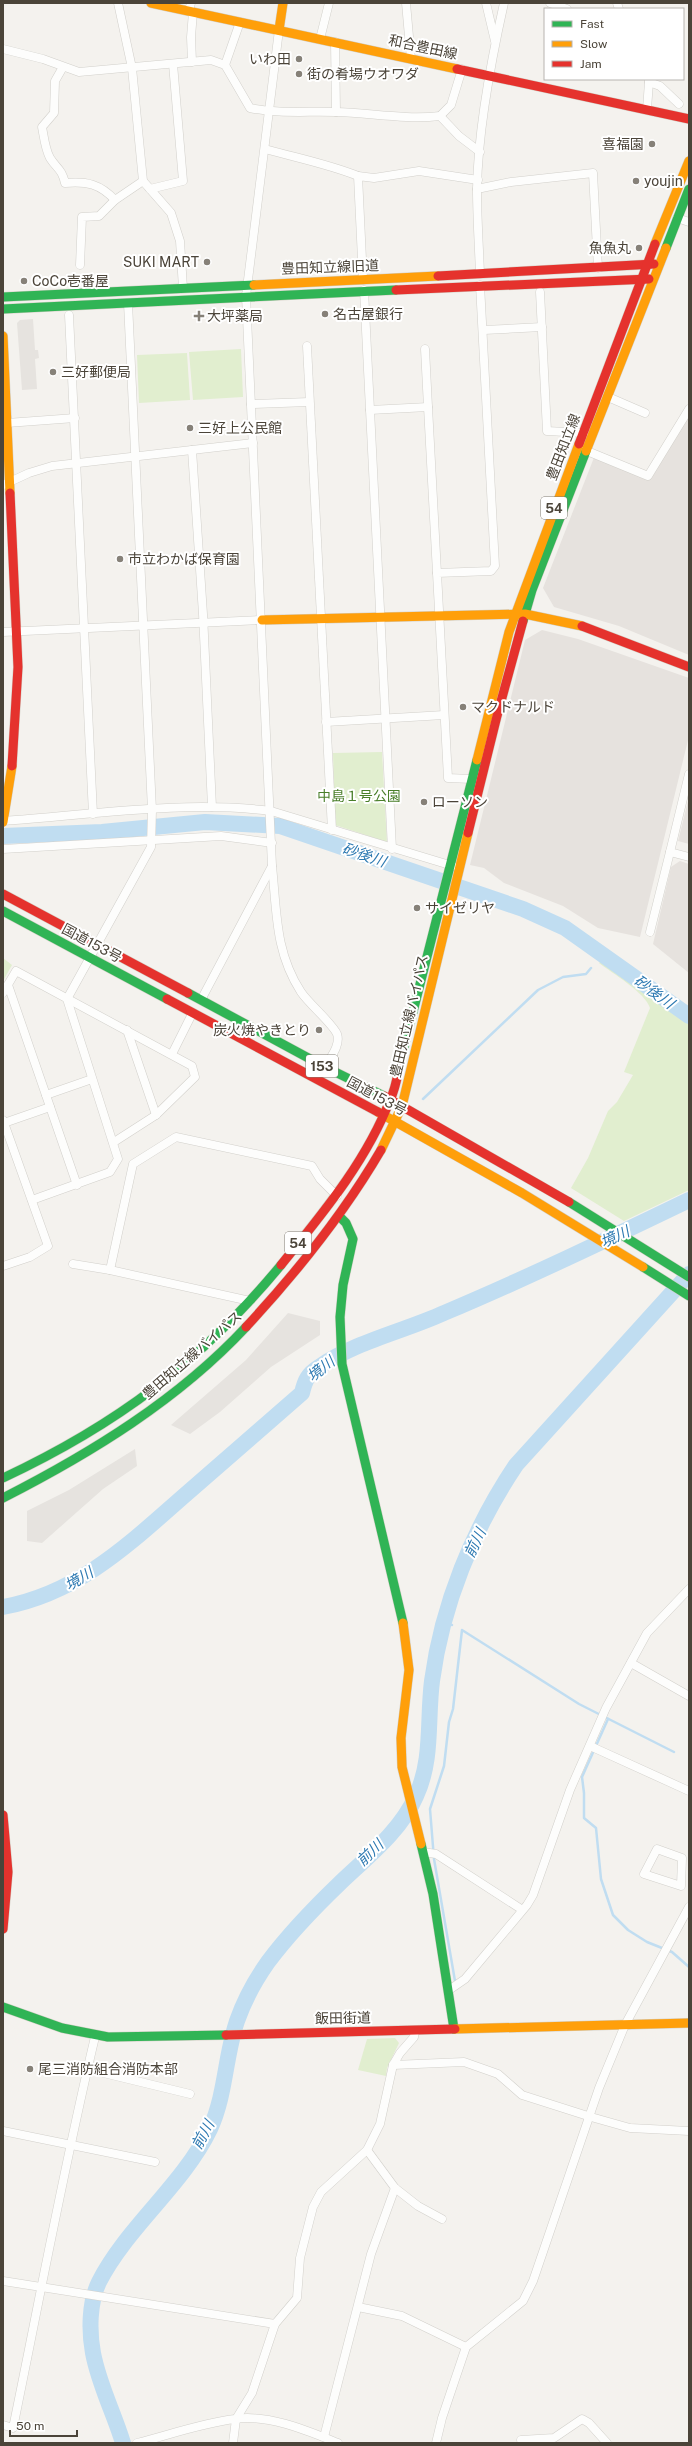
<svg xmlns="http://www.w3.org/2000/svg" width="692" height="2446" viewBox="0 0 692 2446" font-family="'Public Sans','Noto Sans JP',sans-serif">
<rect width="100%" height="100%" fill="#f4f2ee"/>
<!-- industrial -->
<g fill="#e6e2de">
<path d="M689 411V655L619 626 554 607 543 588 595 455 648 478Z"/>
<path d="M542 630 578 639 689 678V736L640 937 598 928 563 906 504 883 484 868 470 865 525 640Z"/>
<path d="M689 797V844L678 841Z"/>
<path d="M680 861 689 864V973L653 944 671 867Z"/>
</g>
<!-- green -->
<g fill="#e1eecf">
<path d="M241 349 243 397 193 400 189 352Z"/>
<path d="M187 353 190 400 139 403 137 355Z"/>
<path d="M382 752 387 842 335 825 333 753Z"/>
<path d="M3 958 12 965 3 981Z"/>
<path d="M602 960 689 1020V1190L624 1221 571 1188 588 1158 608 1111 617 1102 633 1075 624 1072 650 1008C646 993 612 973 599 963Z"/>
<path d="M395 2038 399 2043 387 2068 386 2076 358 2070 367 2039Z"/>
</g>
<!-- parking -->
<g fill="#e6e3df">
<path d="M33 319 35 350H38L39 358 35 359 37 389 22 390 17 323 20 320Z"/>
<path d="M288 1313 320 1321V1335L271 1367 220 1412 190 1434 171 1425 246 1360Z"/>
<path d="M135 1449 137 1466 103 1489 42 1543 27 1541V1511L69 1490Z"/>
</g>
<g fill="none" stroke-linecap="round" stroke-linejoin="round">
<!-- stream -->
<g stroke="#c0ddf1" stroke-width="2.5">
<path d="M423 1099 538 990 563 977 586 974 591 968"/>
<path d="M443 1623 452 1625"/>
<path d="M608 1719 582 1777 584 1793V1818L596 1828 601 1879 613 1915 628 1930 647 1942 672 1952 689 1967"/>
<path d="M455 1981 434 1859 430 1809 444 1766 449 1722 453 1709 462 1630 579 1704 674 1752"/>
</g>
<!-- river -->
<g stroke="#c0ddf1" stroke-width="16">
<path d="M3 836 102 832 205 822 280 826 523 909 565 928 689 1016"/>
<path d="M3 1607C79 1593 129 1544 185 1495 224 1461 263 1427 302 1393 305 1380 308 1374 319 1367 357 1341 402 1332 444 1313 527 1278 608 1239 689 1200"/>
<path d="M123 2443C114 2413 99 2385 93 2353 89 2332 89 2302 99 2282 127 2227 183 2185 210 2129 226 2094 225 2056 237 2021 244 2001 256 1979 268 1962 289 1934 314 1908 339 1884 366 1858 401 1831 416 1796 433 1760 427 1720 432 1681 442 1605 473 1529 516 1465L689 1274"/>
</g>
<defs>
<g id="street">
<path d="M118 3 132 68 143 181 171 213 180 241 183 288"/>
<path d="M406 3 411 59"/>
<path d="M486 3 495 41"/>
<path d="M550 3 567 9"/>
<path d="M617 3 619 9"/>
<path d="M189 11 191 3"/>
<path d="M279 30 246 296 272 866C277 913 275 952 301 992 309 1004 333 1024 337 1034 341 1045 330 1058 325 1067"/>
<path d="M320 39 329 3"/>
<path d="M335 42 336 112"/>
<path d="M3 49 43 59 79 72 211 60 225 65 250 108C278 114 307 111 336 112 371 113 405 120 440 116L459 136 480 152"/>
<path d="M192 62 191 37 193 12"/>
<path d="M225 65 240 22"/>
<path d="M63 67 55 81 54 113 42 127C44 137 45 149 50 158 57 169 62 169 65 183 87 181 100 184 115 200L143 181"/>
<path d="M649 79V82L660 86 679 104"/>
<path d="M647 109 649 82"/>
<path d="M440 116 451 105 462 69"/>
<path d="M265 149C297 158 328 164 358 176"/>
<path d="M150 189 183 181 173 64"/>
<path d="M477 189 511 182 593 173 598 268"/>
<path d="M677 218 689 222"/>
<path d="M80 265 82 217 99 216 115 200"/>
<path d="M480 274C479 246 477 218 477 189 478 130 491 61 504 3"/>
<path d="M363 280 358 176 374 178 419 171 478 180"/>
<path d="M364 290 392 849"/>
<path d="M540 292 547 431 584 433"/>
<path d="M69 315 93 814"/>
<path d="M484 330 542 327"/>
<path d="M307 346 332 830"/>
<path d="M425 349 428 407"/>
<path d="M608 397 645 413"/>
<path d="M251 404 309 402"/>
<path d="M370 410 428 407 437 573"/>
<path d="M7 423 75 418"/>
<path d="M192 450 203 614 212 807"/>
<path d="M587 451 648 476 689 409"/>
<path d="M3 485 29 473 52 466 253 443"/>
<path d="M3 632 262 620"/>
<path d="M326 722 444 715"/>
<path d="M689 774 670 852 689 857"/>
<path d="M471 779 448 778 437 573 491 571 495 566 480 285"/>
<path d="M3 821C91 815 183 800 271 811L453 866"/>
<path d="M3 849 221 836 272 843"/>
<path d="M650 932 670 852"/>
<path d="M8 985 77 1185"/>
<path d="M3 993 16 971 192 1066 195 1077 156 1115 114 1142"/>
<path d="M201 1000 272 866"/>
<path d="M127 1030 156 1115"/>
<path d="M172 1054 192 1014"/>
<path d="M46 1095 92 1079"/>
<path d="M3 1120 48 1246 30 1257 3 1266"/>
<path d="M4 1123 50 1107"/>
<path d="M32 1200 110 1172 118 1159 67 999 151 847 152 810 128 303"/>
<path d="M73 1264 110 1270 250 1301"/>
<path d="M110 1270 133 1164 176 1137 312 1166 320 1179 337 1196"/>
<path d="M631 1663 689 1696"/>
<path d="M590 1746 689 1791"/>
<path d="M657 1849 682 1858 681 1886 644 1874Z"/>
<path d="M423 1852 436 1854 521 1909"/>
<path d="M449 1990 465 1979 527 1905 533 1895 570 1790 606 1708 647 1633 689 1589"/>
<path d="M393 2065 464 2062 498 2074 522 2095 591 2117 630 2128 689 2131"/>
<path d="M87 2069 190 2094"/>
<path d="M3 2131 155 2162"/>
<path d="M367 2150 395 2188 418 2206 442 2219"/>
<path d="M3 2281 275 2324"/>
<path d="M358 2307 402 2316 466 2347"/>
<path d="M3 2425 13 2428C40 2297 64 2166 95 2037"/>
<path d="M324 2437 371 2254 395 2188"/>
<path d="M521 2440 554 2438 582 2419 589 2423 607 2443"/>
<path d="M137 2443C169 2435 202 2423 235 2419 269 2414 308 2431 338 2443"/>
<path d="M233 2443 236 2419 252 2393 275 2324 297 2298 300 2258 313 2207 321 2192 367 2150 380 2124 393 2065 400 2053 414 2037 415 2030"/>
<path d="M436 2443 442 2418 466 2347 523 2301 533 2281 599 2088 625 2025 689 1907"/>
</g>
<g id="fast">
<path d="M666 248 689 189"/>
<path d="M3 297 254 285"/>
<path d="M3 309 396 290"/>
<path d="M523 621 532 590 586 451"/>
<path d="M3 911 167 999"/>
<path d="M188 993 325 1067 384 1096"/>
<path d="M401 1059 477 760"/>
<path d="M569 1202 689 1277"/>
<path d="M339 1216 346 1223 353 1239 343 1285 340 1317 342 1364 403 1623"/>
<path d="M643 1267 689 1296"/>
<path d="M3 1478C116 1425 201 1362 281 1265"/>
<path d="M3 1498C91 1453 178 1400 246 1327"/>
<path d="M421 1844 433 1894 454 2029"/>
<path d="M3 2007 62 2028 108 2037 226 2035"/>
</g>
<g id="slow">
<path d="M151 3 457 69"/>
<path d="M279 30 283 3"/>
<path d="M655 244 689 161"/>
<path d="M254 285 438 276"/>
<path d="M3 336 10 493"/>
<path d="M586 451 666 248"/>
<path d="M262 620 525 614 582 626"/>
<path d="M477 760 509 632 579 444"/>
<path d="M3 822 12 766"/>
<path d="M378 1112 522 1193 643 1267"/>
<path d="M381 1150 402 1106 468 833"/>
<path d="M403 1623 409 1670 401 1738 402 1767 421 1844"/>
<path d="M455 2029 689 2023"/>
</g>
<g id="jam">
<path d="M457 69 689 119"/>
<path d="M438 276 654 264"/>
<path d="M396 290 649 279"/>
<path d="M579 444 655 244"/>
<path d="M10 493 18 667 12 766"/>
<path d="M582 626 689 667"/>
<path d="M468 833 497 716 523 621"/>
<path d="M3 894 188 993"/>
<path d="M167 999 378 1112"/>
<path d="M384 1096 569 1202"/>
<path d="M281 1265C322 1214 366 1162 390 1100 396 1088 398 1073 401 1059"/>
<path d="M246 1327C297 1272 343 1215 381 1150"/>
<path d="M3 1815 8 1872 3 1929"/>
<path d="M226 2035 455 2029"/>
</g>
</defs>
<!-- street casing -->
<use href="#street" stroke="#d2d0cb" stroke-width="9"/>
<!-- fast casing -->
<use href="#fast" stroke="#d3cfc5" stroke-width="10"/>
<!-- slow casing -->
<use href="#slow" stroke="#d3cfc5" stroke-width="10"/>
<!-- jam casing -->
<use href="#jam" stroke="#d3cfc5" stroke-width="10"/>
<!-- street -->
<use href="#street" stroke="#fdfdfc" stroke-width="8"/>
<!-- fast -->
<use href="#fast" stroke="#30b455" stroke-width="9"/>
<!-- slow -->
<use href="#slow" stroke="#ff9f0a" stroke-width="9"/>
<!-- jam -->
<use href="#jam" stroke="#e5322d" stroke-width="9"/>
</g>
<!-- markers -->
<g fill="#868178" stroke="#fff" stroke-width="1.5">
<circle cx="299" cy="59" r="4"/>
<circle cx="299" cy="74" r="4"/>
<circle cx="652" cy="144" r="4"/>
<circle cx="636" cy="181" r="4"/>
<circle cx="639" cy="248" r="4"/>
<circle cx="207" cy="262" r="4"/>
<circle cx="24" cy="281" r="4"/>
<circle cx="325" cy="314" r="4"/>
<path d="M197 310h4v4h4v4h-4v4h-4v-4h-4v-4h4z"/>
<circle cx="53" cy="372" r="4"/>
<circle cx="190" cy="428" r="4"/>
<circle cx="120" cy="559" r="4"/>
<circle cx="463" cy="707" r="4"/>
<circle cx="424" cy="802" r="4"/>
<circle cx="417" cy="908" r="4"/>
<circle cx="319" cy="1030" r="4"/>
<circle cx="30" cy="2069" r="4"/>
</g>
<g text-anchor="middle" stroke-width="4" stroke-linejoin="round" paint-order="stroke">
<!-- shield labels -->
<g fill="#fff" stroke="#817c74" stroke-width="1">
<rect x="541" y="497" width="26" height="22" rx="3"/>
<rect x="306" y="1055" width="32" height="22" rx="3"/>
<rect x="285" y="1232" width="26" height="22" rx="3"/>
</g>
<g font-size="13" font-weight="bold" fill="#4b4439">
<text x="554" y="513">54</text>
<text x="322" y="1071">153</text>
<text x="298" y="1248">54</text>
</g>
<!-- street labels -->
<g font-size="14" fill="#4b4439" stroke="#fff">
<text transform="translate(423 47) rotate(12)" y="5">和合豊田線</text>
<text transform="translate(330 267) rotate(-2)" y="5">豊田知立線旧道</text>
<text transform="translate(563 447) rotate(-69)" y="5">豊田知立線</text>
<text transform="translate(92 943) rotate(28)" y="5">国道153号</text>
<text transform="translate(409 1016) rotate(-77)" y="5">豊田知立線バイパス</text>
<text transform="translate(377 1096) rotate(28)" y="5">国道153号</text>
<text transform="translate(192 1355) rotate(-41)" y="5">豊田知立線バイパス</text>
<text transform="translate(343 2018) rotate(-1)" y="5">飯田街道</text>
</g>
<!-- poi labels -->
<g font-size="14" fill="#4b4439" stroke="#fff" text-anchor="start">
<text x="291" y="64" text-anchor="end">いわ田</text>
<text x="307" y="79">街の肴場ウオワダ</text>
<text x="644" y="149" text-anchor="end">喜福園</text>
<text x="644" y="186">youjin</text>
<text x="631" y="253" text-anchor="end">魚魚丸</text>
<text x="199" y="267" text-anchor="end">SUKI MART</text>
<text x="32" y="286">CoCo壱番屋</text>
<text x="333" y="319">名古屋銀行</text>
<text x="207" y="321">大坪薬局</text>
<text x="61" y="377">三好郵便局</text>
<text x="198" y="433">三好上公民館</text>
<text x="128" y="564">市立わかば保育園</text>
<text x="471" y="712">マクドナルド</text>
<text x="432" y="807">ローソン</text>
<text x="425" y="913">サイゼリヤ</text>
<text x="311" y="1035" text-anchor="end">炭火焼やきとり</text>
<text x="38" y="2074">尾三消防組合消防本部</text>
</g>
<!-- park labels -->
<g font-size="14" fill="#4a7f2a" stroke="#fff">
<text x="359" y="801">中島１号公園</text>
</g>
<!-- water labels -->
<g font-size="15" font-style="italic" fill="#2e7ab2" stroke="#fff">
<text transform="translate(364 855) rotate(19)" y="5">砂後川</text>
<text transform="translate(654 992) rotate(36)" y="5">砂後川</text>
<text transform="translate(615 1237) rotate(-25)" y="5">境川</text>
<text transform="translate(321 1369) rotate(-38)" y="5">境川</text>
<text transform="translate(475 1543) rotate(-64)" y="5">前川</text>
<text transform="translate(79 1579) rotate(-31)" y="5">境川</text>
<text transform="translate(370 1853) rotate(-44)" y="5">前川</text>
<text transform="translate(203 2135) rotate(-62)" y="5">前川</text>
</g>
</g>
<!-- border -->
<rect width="692" height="2446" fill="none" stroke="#4b4439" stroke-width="8"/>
<!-- legend -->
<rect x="544" y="8" width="140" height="72" fill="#ffffff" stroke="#b7b4b0"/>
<rect x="552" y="21" width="20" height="6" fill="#30b455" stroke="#b7b4b0"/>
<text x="580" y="28" font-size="12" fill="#4b4439">Fast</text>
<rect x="552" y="41" width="20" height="6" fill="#ff9f0a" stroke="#b7b4b0"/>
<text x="580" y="48" font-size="12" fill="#4b4439">Slow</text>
<rect x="552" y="61" width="20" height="6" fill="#e5322d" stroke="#b7b4b0"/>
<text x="580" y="68" font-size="12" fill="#4b4439">Jam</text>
<!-- scale -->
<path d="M10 2430v6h67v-6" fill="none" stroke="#4b4439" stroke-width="2"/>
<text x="16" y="2430" font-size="12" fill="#4b4439" stroke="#ffffff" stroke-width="3" paint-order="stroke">50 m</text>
</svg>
